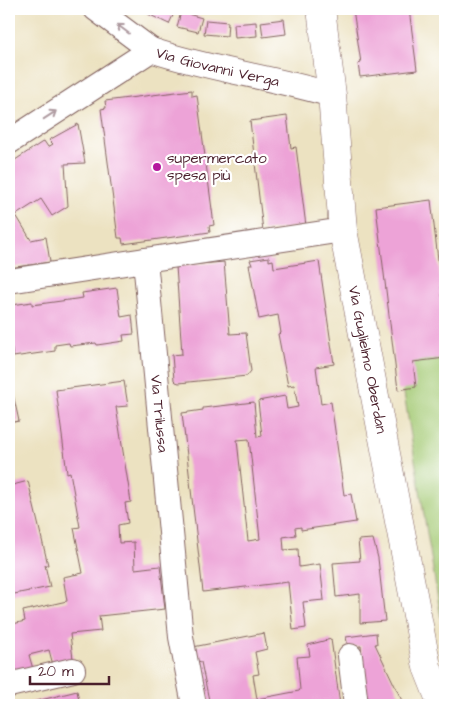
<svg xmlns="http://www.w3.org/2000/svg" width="454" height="714" viewBox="0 0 454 714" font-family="'Architects Daughter',sans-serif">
<rect width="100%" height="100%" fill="#fff"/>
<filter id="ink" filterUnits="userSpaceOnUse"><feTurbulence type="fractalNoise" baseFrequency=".02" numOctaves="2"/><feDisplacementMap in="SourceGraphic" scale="10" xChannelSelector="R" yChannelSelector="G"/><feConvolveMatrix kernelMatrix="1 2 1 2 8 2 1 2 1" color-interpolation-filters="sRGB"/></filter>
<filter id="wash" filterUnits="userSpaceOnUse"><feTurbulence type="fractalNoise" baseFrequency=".0096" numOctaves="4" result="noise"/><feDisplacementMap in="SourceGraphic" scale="20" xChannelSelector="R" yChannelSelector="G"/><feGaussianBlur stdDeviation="1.12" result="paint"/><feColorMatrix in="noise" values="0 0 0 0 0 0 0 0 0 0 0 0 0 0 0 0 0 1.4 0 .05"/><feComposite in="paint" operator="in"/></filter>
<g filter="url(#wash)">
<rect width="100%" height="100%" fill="#ece2c1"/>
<!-- green -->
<path fill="#a4ca75" stroke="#777450" d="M445 358V642L399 363Z"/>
<g id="blocks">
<!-- building -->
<g fill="#eda3d7" fill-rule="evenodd">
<path d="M151 9H172L175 11 169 24 148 14Z"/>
<path d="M353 9H409L417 70 360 77 358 64 361 63Z"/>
<path d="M181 12 202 18 198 32 177 27Z"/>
<path d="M284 19 286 34 263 37 261 22Z"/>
<path d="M206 20 228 22 227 36 204 34Z"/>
<path d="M256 22 257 36 235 38 234 24Z"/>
<path d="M192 90V96L197 95 214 225 209 226 210 232 123 244 122 238H118L101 109 106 108 105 101Z"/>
<path d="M287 116 291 148 296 147 306 226 263 231 250 121Z"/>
<path d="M78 124 85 163 65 164 68 206 52 216 41 199 16 215 31 240 46 237 50 262 9 268V164L44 141 48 147 53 144 49 140Z"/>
<path d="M431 200 445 319V358L413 362 416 387 398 390 376 207Z"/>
<path d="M269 257V261L273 260 274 268 319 261 334 364 316 367 321 404 331 402 344 495 351 494 356 522 301 530V527L295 528 296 535 283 537 284 550 298 549 299 567 320 564 324 600 303 602 306 628 293 630 288 582 203 592 182 413 203 410V408L254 402 257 437 262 436 258 401 285 396 287 409 298 407 294 385 288 386 278 334 281 333 278 315 259 319 249 265H252L250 260ZM249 439 260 539 248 541 237 440Z"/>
<path d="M224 262 230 334 246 333 251 371 247 376 179 383 176 382 174 380 172 355 182 354 176 266Z"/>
<path d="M117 288 121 317 132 315 134 334 123 335 124 341 97 345 96 343 70 346 69 343 55 345V351L13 357 9 329V315L13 314 12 305 32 302V305L83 298 82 293Z"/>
<path d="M124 381 128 406 116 407 131 502 125 503 128 523 118 525 119 543 134 542 135 569 160 566 165 609 99 616 101 631 70 634 73 659 53 665 49 650 29 655 33 669 9 674V625L25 621 23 611 67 601 63 577 83 573 74 528 80 527 70 472 67 473 56 390Z"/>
<path d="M13 394 19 421 9 423V395Z"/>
<path d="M28 481 48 565H45L50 587 9 595V486Z"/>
<path d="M373 539 378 558 385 621 360 623V594L336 597 333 563 360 561 358 540Z"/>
<path d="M264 633 267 649 255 652 259 674 253 675 257 699 299 691 300 690 297 657 310 656 308 645 331 639 340 705H210L201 662 196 660 193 647Z"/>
<path d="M376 633 377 644H375L404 705H366L361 646 348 647 346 637Z"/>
<path d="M77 691 80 705H21Z"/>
</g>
</g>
</g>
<g filter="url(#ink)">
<use href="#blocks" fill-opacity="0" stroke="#836360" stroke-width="1"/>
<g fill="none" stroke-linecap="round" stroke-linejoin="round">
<defs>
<g id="street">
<path d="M96 9 151 50"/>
<path id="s1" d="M9 142 151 50C211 70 272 77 332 95"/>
<path d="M145 260 343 230"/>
<path id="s2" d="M9 281 145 260 181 637 194 705"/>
<path d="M350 656 356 705"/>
<path d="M9 685 73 670"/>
</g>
<g id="secondary">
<path id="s3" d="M321 9 332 95 343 230 427 667 442 705"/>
</g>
</defs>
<!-- street casing -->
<use href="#street" stroke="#836360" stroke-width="26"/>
<!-- secondary casing -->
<use href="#secondary" stroke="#836360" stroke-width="29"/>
<!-- street -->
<use href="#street" stroke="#fff" stroke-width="24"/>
<!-- secondary -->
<use href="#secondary" stroke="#fff" stroke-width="28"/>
</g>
<!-- one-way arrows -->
<defs><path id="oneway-shaft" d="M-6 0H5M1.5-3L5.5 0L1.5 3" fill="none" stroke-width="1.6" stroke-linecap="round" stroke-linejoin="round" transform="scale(1.25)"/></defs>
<g stroke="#ae9aa0">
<use href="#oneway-shaft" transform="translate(123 29) rotate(-143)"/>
<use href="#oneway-shaft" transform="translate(50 115) rotate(-33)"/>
</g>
</g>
<!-- markers -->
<circle fill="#b5179e" stroke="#fff" stroke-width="2" cx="157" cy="167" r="5"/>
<g text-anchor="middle" stroke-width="4.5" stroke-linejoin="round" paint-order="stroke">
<!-- street labels -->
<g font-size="15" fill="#4a1f2b" stroke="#fff">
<text dy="5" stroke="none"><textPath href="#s1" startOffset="238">Via Giovanni Verga</textPath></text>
<text dy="5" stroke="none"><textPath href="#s3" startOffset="354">Via Guglielmo Oberdan</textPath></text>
<text dy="5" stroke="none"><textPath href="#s2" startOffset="292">Via Trilussa</textPath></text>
</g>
<!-- poi labels -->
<g font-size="15" fill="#4a1f2b" stroke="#fff" text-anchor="start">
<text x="167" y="163">supermercato<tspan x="167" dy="17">spesa più</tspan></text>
</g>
</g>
<!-- margin -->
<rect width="454" height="714" fill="none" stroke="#fff" stroke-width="30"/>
<!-- scale -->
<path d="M30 676v8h79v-8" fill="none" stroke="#4a1f2b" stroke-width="2.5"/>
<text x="38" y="676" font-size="15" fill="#4a1f2b" stroke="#ffffff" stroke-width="4" paint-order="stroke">20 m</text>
</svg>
